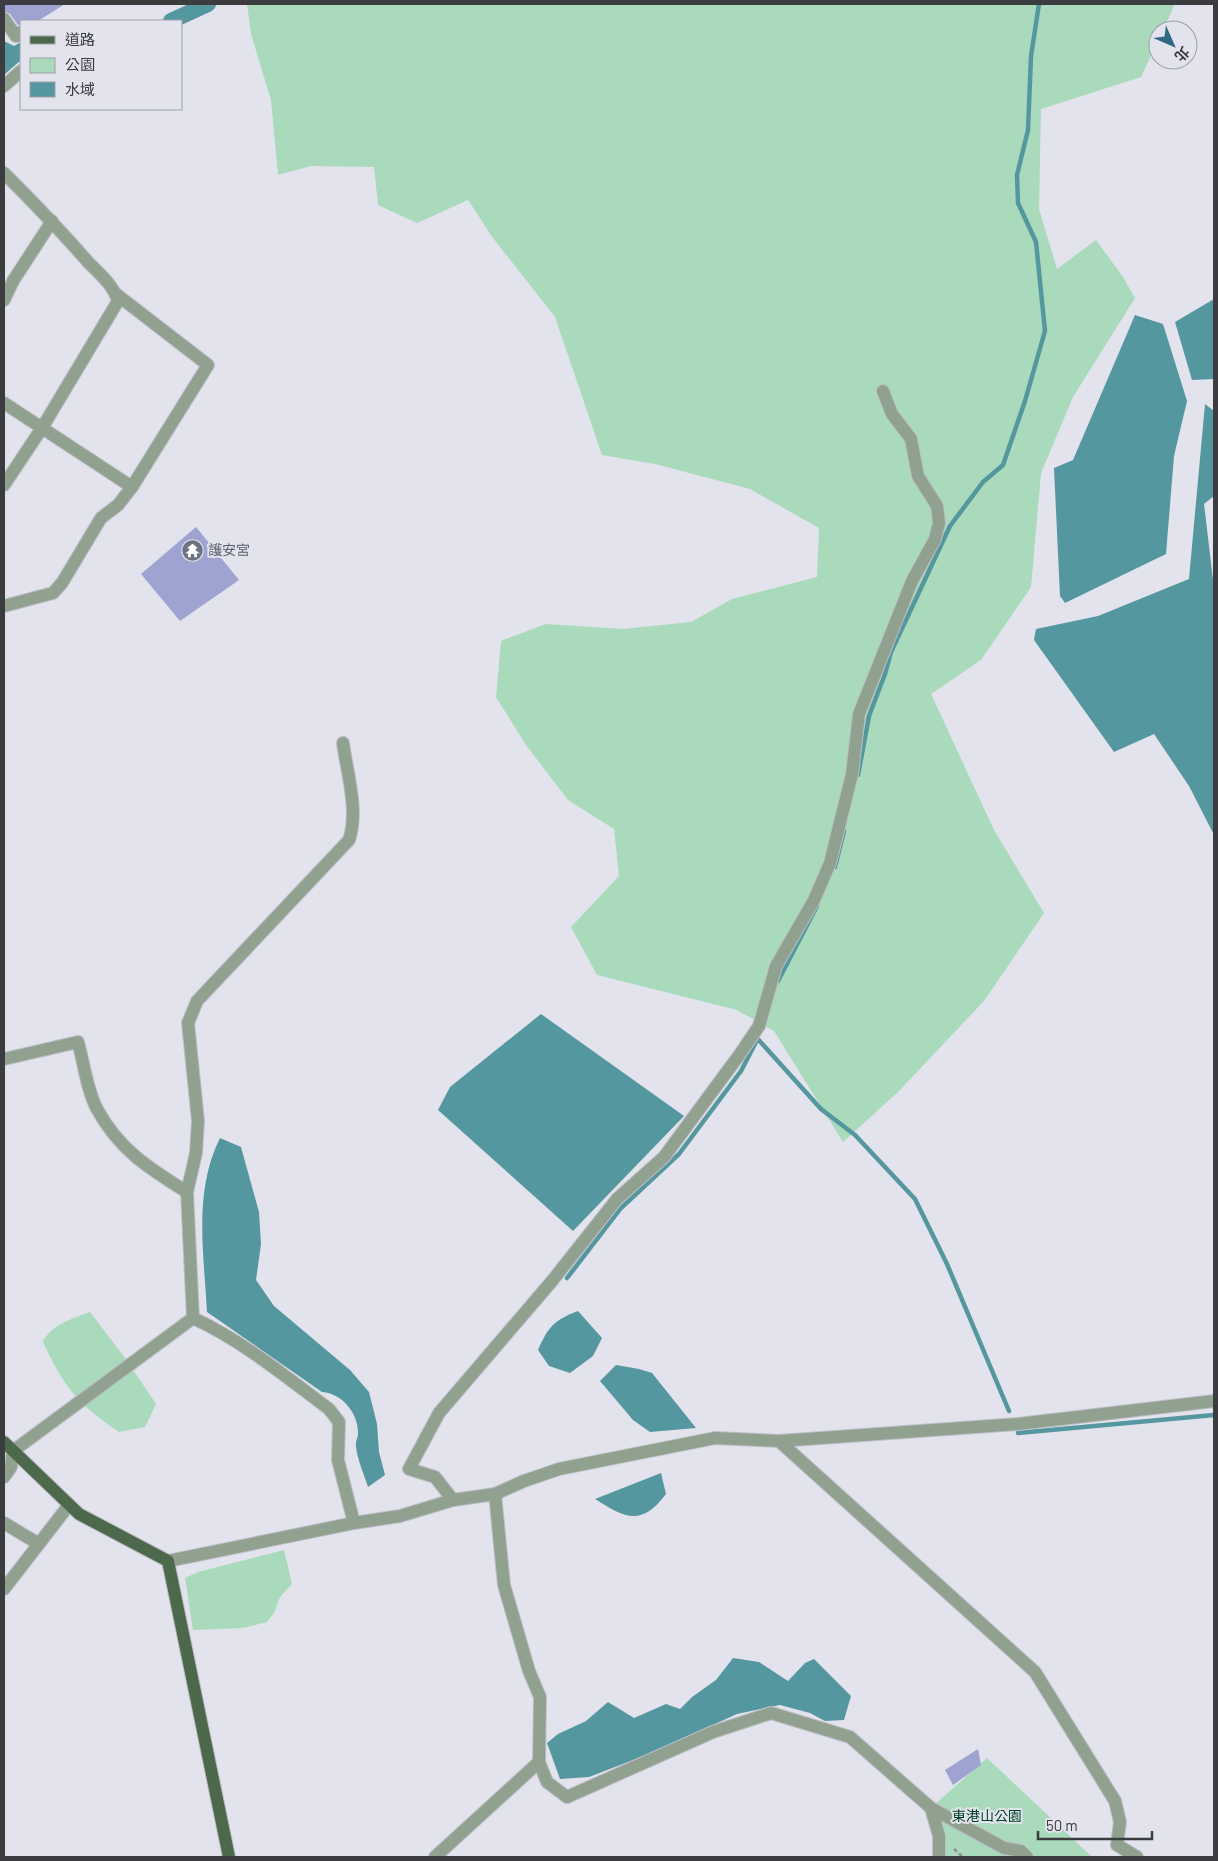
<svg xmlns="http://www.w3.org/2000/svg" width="1218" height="1861" viewBox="0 0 1218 1861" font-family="Barlow,'Noto Sans TC',sans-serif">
<rect width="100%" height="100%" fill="#e2e3ec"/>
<!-- green -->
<g fill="#a9dabb">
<path d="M247 4H1175L1163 30H1158V40L1141 77 1041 109 1039 209 1057 269 1096 240 1123 277 1135 298 1073 397 1041 473 1031 587 981 660 931 694 994 830 1044 913 984 1001 898 1092 843 1142 774 1031 737 1010 597 975 571 927 619 876 614 829 568 800 526 745 496 697 501 641 546 624 623 629 691 622 732 599 817 577 819 528 750 489 655 464 602 455 555 317 493 238 468 200 417 223 378 205 374 167 311 166 278 175 271 100 251 34Z"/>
<path d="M90 1312 125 1358 156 1404 145 1427 119 1432C77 1403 65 1389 43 1342 50 1325 74 1318 90 1312Z"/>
<path d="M284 1550 292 1584 280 1597 274 1613 267 1622 243 1628 193 1630 185 1578 198 1572Z"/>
<path d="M987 1758 1091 1856V1857H939L931 1808Z"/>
</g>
<!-- water -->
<g fill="#55979f">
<path d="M4 41 14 46 21 42V60L4 75Z"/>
<path d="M1214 299V379L1192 380 1175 322Z"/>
<path d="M1135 315 1163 324 1187 401 1174 456 1166 554 1065 603 1060 596 1054 468 1073 460Z"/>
<path d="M1205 404 1214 411V496L1204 504 1214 588V835L1189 786 1154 734 1114 752 1034 640 1036 629 1098 616 1189 579Z"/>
<path d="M541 1014 684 1116 573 1231 438 1110 450 1087Z"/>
<path d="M220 1138 241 1147 259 1212 261 1244 256 1280 274 1306 350 1370 369 1392 377 1424 379 1452 385 1475 368 1487C364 1474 357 1459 356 1446 355 1442 358 1438 358 1434 359 1414 342 1393 322 1392L207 1312C204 1254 193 1192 220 1138Z"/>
<path d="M578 1311 602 1338 593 1356 570 1373 549 1366 538 1350C548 1327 554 1320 578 1311Z"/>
<path d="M616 1365 639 1369 652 1373 696 1428 650 1432 633 1420 600 1381Z"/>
<path d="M661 1473 666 1494C641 1527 625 1518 595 1499Z"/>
<path d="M733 1658 759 1662 788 1681 805 1663 814 1659 851 1696 844 1720 825 1721 810 1713 780 1705 737 1714 654 1752 589 1777 560 1779 547 1743 558 1734 586 1721 608 1702 634 1718 666 1704 680 1709 692 1697 716 1680Z"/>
</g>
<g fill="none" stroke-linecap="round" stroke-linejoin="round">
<!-- stream -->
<g stroke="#55979f" stroke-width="4.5">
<path d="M858 775 869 716 885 674 891 652 950 526 983 482 1003 465 1025 401 1045 331 1036 242 1018 203 1017 175 1028 130 1031 56 1039 4"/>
<path d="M835 867 844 831"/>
<path d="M778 981 817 906"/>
<path d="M757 1038 821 1109 855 1135 915 1199 947 1264 1009 1411"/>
<path d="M567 1278 621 1208 679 1154 741 1071 757 1040"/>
<path d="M1018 1433 1214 1415"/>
</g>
<!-- canal -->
<path stroke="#55979f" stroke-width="16" d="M171 21 208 4"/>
</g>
<!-- building -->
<g fill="#9ea3d2">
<path d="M4 4H65L38 21H21V24L18 25 10 14 4 11Z"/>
<path d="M196 527 239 580 180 621 141 574Z"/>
<path d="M978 1749 981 1765 953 1785 945 1770Z"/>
</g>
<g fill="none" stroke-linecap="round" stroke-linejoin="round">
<defs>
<g id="minor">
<path d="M4 19 16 36 21 32"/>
<path d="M4 86 21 71"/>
<path d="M4 173C33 202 61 231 88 262 99 273 114 286 118 301L42 428 4 485"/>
<path d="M4 300 13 281 52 221"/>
<path d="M4 403 132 487"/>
<path d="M4 606 53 593 62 583 101 518 118 505 132 487 208 365 116 294"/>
<path d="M4 1059 78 1042C84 1064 87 1090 97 1109 119 1150 150 1169 187 1192"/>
<path d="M193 1318 187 1192 196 1153 198 1121 188 1023 197 1001 349 840C359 811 347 773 343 743"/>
<path d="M779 1441 1035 1672 1115 1801 1120 1822 1117 1845 1137 1857"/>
<path d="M4 1477 11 1467 13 1451 193 1318C243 1341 286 1377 329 1409L339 1422 338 1460 354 1523"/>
<path d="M453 1500 435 1477 409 1469 439 1413 552 1281 617 1199 664 1157 740 1054 759 1026 776 966 814 900 830 863 852 774 859 714 912 581 935 539 939 523 937 506 918 476 911 439 892 414 883 391"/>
<path d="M4 1523 39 1544"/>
<path d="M168 1561 354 1523 400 1516 453 1500 495 1494 524 1481 559 1469 715 1438 779 1441 1018 1424 1214 1401"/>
<path d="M4 1589 69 1505"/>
<path d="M539 1762 547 1782 567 1797 713 1732 771 1713 850 1737 931 1808 939 1836V1857"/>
<path d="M931 1808 1004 1848 1021 1851 1027 1857"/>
<path d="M435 1857 539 1762 540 1697 529 1671 504 1585 495 1494"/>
</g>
<path id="major" d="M4 1442 79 1514 168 1561 229 1857"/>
</defs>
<!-- minor casing -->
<use href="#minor" stroke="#bdbec6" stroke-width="14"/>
<!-- major casing -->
<use href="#major" stroke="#bdbec6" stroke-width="14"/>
<!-- path -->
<path stroke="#8e8f95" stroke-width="2.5" stroke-dasharray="4 2.5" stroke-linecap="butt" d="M954 1849 963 1857"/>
<!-- minor -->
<use href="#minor" stroke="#91a190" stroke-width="12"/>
<!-- major -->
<use href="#major" stroke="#4d694b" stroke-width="12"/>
</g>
<!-- icons -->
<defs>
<symbol id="temple-disc" viewBox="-11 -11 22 22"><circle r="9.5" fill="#6b7280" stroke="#e2e3ec"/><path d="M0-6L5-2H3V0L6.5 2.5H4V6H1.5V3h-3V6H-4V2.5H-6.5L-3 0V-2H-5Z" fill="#fff"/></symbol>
</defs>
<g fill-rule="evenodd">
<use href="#temple-disc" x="180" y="538" width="25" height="25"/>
</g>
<g text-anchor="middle" stroke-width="4" stroke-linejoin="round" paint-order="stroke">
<!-- worship labels -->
<g font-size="14" fill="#5b616d" stroke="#e2e3ec" text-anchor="start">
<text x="208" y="555">護安宮</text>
</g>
<!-- park labels -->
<g font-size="14" fill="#004124" stroke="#e2e3ec">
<text x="987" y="1821">東港山公園</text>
</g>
</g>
<!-- border -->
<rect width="1218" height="1861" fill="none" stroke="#3b3c3f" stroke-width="10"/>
<!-- legend -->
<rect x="20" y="20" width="162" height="90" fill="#e2e3ec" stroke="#9fa0a7"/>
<rect x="30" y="36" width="25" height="8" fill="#4d694b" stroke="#9fa0a7"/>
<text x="65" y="45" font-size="15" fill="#3b3c3f">道路</text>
<rect x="30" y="58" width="25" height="15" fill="#a9dabb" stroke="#9fa0a7"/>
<text x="65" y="70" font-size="15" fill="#3b3c3f">公園</text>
<rect x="30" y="82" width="25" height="15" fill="#55979f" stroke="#9fa0a7"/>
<text x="65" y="95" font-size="15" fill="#3b3c3f">水域</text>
<!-- north arrow -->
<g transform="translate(1173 45) rotate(135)"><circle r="24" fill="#e2e3ec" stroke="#9fa0a7"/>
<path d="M0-4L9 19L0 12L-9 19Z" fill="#316883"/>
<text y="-8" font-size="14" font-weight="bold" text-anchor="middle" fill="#3b3c3f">北</text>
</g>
<!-- scale -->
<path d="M1038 1831v8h114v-8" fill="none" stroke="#3b3c3f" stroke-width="2.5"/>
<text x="1046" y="1831" font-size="15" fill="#3b3c3f" stroke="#e2e3ec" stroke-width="4" paint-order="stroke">50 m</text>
</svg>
